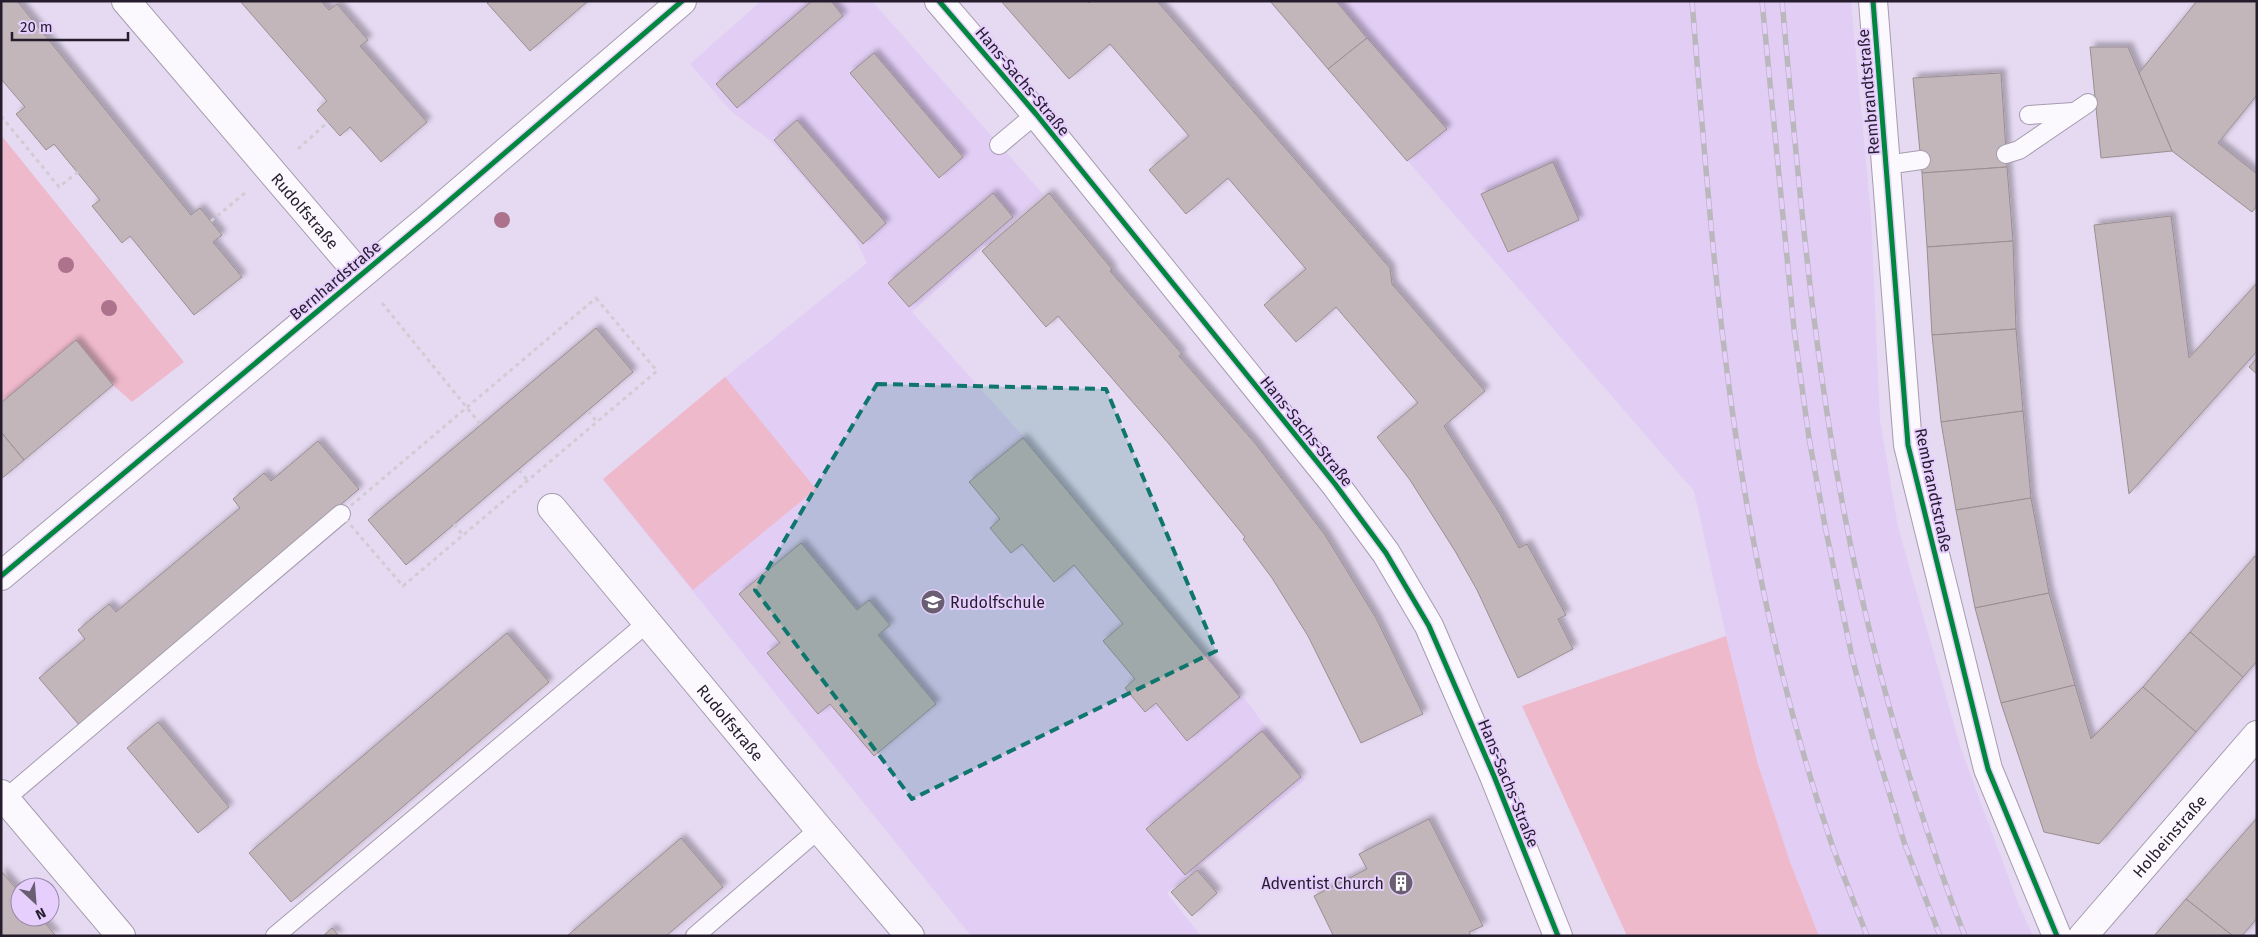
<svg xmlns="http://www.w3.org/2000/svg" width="2258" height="937" viewBox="0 0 2258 937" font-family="'Fira Sans',sans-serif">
<defs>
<filter id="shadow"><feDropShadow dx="4.5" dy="-4.5" stdDeviation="2.5" flood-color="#0004"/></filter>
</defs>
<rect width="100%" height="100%" fill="#e6daf2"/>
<!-- built -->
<g fill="#e2cdf5">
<path d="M761 1H872L1043 194 912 312 1023 436 1245 699 1305 780 1167 893 1201 936H971L603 480 719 382 867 263 854 236 771 141 732 112 690 64Z"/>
<path d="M1269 1H1851L1871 215 1880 420 1898 527 1961 749 2018 903 2033 936H1819L1790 863 1757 761 1726 636 1694 491Z"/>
</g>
<!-- green -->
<g fill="#efb9cc">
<path d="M1 135 184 362 132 402 113 385 76 341 1 403Z"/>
<path d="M725 377 816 489 693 590 603 479Z"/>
<path d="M1726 636 1757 761 1790 862 1819 936H1627L1522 706Z"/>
</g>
<!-- building -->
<g fill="#c3b6ba" stroke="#9a8e92" filter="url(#shadow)">
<path d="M1 1H17L191 215 200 208 222 235 213 242 242 277 194 315 130 236 122 243 92 206 100 200 54 144 46 150 16 114 25 107 1 79Z"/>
<path d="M240 1H321L329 10 337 4 368 40 360 46 427 122 381 162 350 127 340 136 317 110 327 101Z"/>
<path d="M490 1H588L530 51 487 3Z"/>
<path d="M812 1H831L843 16 737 108 716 84Z"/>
<path d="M1001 1H1087L1089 3 1091 1H1157L1390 268 1392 284 1485 391 1444 426 1500 514 1519 548 1527 544 1566 615 1558 619 1573 649 1518 678 1477 590 1455 551 1410 480 1377 437 1418 403 1336 307 1296 342 1264 305 1306 269 1228 178 1186 214 1149 170 1189 136 1110 44 1069 79Z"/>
<path d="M1270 1H1336L1367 38 1328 69Z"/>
<path d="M2197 1H2257V95L2218 143 2257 174V206L2252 212 2172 151 2139 73Z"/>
<path d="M1367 38 1447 129 1407 161 1328 69Z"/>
<path d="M2090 47H2128L2172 151 2101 158Z"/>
<path d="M874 53 963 157 939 178 850 73Z"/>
<path d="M2001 73 2007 167 1922 173 1913 78Z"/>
<path d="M797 120 886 223 863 244 774 140Z"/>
<path d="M1553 162 1579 220 1508 252 1481 194Z"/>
<path d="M2007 167 2013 241 1927 247 1922 173Z"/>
<path d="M993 193 1013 217 909 307 888 283Z"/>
<path d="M1049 193 1112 269 1110 271 1182 354 1179 356 1255 443 1325 535 1376 618 1423 714 1361 743 1308 636 1272 578 1243 539 1245 537 1169 444 1058 316 1046 327 982 251Z"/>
<path d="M2171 216 2189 358 2257 283V351L2129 494 2094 225Z"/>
<path d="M2013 241 2016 329 1932 335 1927 247Z"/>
<path d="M596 328 633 372 406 565 368 520Z"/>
<path d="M2016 329 2023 411 1941 422 1932 335Z"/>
<path d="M76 340 113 385 24 460 1 432V403Z"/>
<path d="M2257 358V374L2249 367Z"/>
<path d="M2023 411 2031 498 1956 510 1941 422Z"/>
<path d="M1 432 24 460 1 479Z"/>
<path d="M1023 438 1240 697 1187 741 1156 703 1145 712 1125 688 1135 679 1103 641 1123 624 1074 565 1054 582 1022 544 1011 553 990 528 1000 519 969 482Z"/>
<path d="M318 441 359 489 80 726 39 678 85 639 78 630 109 604 116 612 240 508 233 499 264 473 271 481Z"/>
<path d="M2031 498 2049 593 1975 608 1956 510Z"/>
<path d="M801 543 857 610 869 600 890 625 878 635 936 704 874 756 830 704 818 714 767 653 780 643 739 594Z"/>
<path d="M2255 556 2257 558V661L2243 677 2190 632Z"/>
<path d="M2049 593 2075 685 2001 703 1975 608Z"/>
<path d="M2190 632 2243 677 2196 732 2143 687Z"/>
<path d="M507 633 549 682 291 902 249 853Z"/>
<path d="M2075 685 2091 739 2143 687 2196 732 2099 844 2044 832 2001 703Z"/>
<path d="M158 722 229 807 198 833 127 748Z"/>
<path d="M1262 731 1301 777 1185 875 1146 829Z"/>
<path d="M2257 818V918L2242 936H2233L2186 899Z"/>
<path d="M1429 819 1483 926 1469 932 1471 936H1331L1333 935 1314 896 1367 869 1359 854Z"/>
<path d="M681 838 723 887 666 936H567Z"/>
<path d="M1197 870 1217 893 1192 916 1171 892Z"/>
<path d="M1 871 20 893V917H40L56 936H1Z"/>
<path d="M2186 899 2233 936H2154Z"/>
<path d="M332 928 339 936H323Z"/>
</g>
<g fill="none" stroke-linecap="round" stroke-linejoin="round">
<defs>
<g id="service">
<path d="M2029 115 2073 112"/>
<path d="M999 145 1036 114"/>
<path d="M2006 154 2019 150 2088 103"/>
<path d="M1886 165 1921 160"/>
<path d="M5 799 341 514"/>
<path d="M275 936 647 623"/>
<path d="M695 936 819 829"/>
</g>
<g id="minor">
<path id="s1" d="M126 1 360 275"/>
<path d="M939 1 1036 114 1335 484 1386 553 1429 626 1494 776 1558 936"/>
<path d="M1873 1 1908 445 1988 769 2057 936"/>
<path id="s2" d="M552 508 819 829 910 936"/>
<path d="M1 576 429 218 682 1"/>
<path d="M1 794 121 936"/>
<path id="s3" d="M2083 936 2257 735"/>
</g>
</defs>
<!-- service casing -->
<use href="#service" stroke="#a69caf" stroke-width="20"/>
<!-- minor casing -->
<use href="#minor" stroke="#a69caf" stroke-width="30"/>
<!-- path -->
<g stroke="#cfccd3" stroke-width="3" stroke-dasharray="4 4" stroke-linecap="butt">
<path d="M1 116 59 187 78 172"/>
<path d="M298 149 328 122"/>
<path d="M211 221 245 193"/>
<path d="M596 298 657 371 403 586 341 514Z"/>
<path d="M382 303 481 425"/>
<path d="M588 411 597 422"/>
<path d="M519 470 528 481"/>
<path d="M454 524 463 535"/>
</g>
<!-- service -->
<use href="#service" stroke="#fbf9fd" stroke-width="18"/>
<!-- minor -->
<use href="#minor" stroke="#fbf9fd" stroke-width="28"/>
<defs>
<g id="rail">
<path d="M1692 1C1705 158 1716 314 1741 469 1761 594 1790 721 1831 842 1842 873 1855 904 1867 936"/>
<path d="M1762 1 1794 329 1809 438 1825 526 1852 657 1876 749 1905 845 1940 936"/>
<path d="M1782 1C1792 110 1801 218 1815 326 1835 489 1869 653 1920 809 1934 851 1948 895 1965 936"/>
</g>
</defs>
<!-- rail casing -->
<use href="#rail" stroke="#bbb8bd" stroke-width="5.5"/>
<!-- rail -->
<use href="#rail" stroke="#e7cffd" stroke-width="4" stroke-dasharray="11" stroke-linecap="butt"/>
<defs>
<g id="cycleway">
<path d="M939 1 1036 114 1335 484 1386 553 1429 626 1494 776 1558 936"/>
<path d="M1873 1 1908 445 1988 769 2057 936"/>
<path d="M1 576 429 218 682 1"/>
</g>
</defs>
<!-- cycleway casing -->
<use href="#cycleway" stroke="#e7cffd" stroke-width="8"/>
<!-- cycleway -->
<use href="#cycleway" stroke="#00873e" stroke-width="5"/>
</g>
<!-- trees -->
<g fill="#ad728c">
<circle cx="502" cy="220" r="8"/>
<circle cx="66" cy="265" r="8"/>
<circle cx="109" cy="308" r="8"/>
</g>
<!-- marked area -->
<path fill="#0f766e" fill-opacity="0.2" stroke="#0f766e" stroke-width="4" stroke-dasharray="10 6" stroke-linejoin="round" d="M877 384 1106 389 1216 651 912 799 755 590Z"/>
<!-- icons -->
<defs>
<symbol id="school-disc" viewBox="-11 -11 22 22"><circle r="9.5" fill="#695e72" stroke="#e7cffd"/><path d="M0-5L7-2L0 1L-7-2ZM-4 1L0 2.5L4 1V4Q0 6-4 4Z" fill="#fff"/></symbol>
<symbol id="building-disc" viewBox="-11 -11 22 22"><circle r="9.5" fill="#695e72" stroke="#e7cffd"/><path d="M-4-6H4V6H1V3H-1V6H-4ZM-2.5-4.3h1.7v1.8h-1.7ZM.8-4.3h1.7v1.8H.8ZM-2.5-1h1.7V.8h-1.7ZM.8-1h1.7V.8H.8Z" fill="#fff"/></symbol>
</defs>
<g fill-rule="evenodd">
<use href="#school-disc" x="919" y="588" width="28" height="28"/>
<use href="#building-disc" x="1387" y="869" width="28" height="28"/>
</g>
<g text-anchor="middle" stroke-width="4" stroke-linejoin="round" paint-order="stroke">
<!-- street labels -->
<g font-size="16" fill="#251c2d" stroke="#e7cffd">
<text transform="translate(1023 81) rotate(50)" y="6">Hans-Sachs-Straße</text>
<text transform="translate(1868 92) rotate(-95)" y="6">Rembrandtstraße</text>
<text dy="6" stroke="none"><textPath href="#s1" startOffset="276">Rudolfstraße</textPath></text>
<text transform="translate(335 280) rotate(-40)" y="6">Bernhardstraße</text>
<text transform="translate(1307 431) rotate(51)" y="6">Hans-Sachs-Straße</text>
<text transform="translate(1934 490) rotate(78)" y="6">Rembrandtstraße</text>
<text dy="6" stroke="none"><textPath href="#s2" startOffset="279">Rudolfstraße</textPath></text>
<text transform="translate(1509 783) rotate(68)" y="6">Hans-Sachs-Straße</text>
<text dy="6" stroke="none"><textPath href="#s3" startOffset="132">Holbeinstraße</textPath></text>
</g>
<!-- poi labels -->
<g font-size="16" fill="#251c2d" stroke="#e7cffd" text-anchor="start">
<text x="950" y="608">Rudolfschule</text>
<text x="1384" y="889" text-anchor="end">Adventist Church</text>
</g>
</g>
<!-- border -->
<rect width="2258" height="937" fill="none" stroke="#251c2d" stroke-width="5"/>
<!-- north arrow -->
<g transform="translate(35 902) rotate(154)"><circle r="24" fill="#e7cffd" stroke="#9987aa"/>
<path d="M0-4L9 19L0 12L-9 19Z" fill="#695e72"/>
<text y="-8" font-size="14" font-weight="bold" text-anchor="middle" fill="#251c2d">N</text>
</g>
<!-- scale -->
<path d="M12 32v8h116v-8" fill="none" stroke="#251c2d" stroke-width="2.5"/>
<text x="20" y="32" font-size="15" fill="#251c2d" stroke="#e7cffd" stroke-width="4" paint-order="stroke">20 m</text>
</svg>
